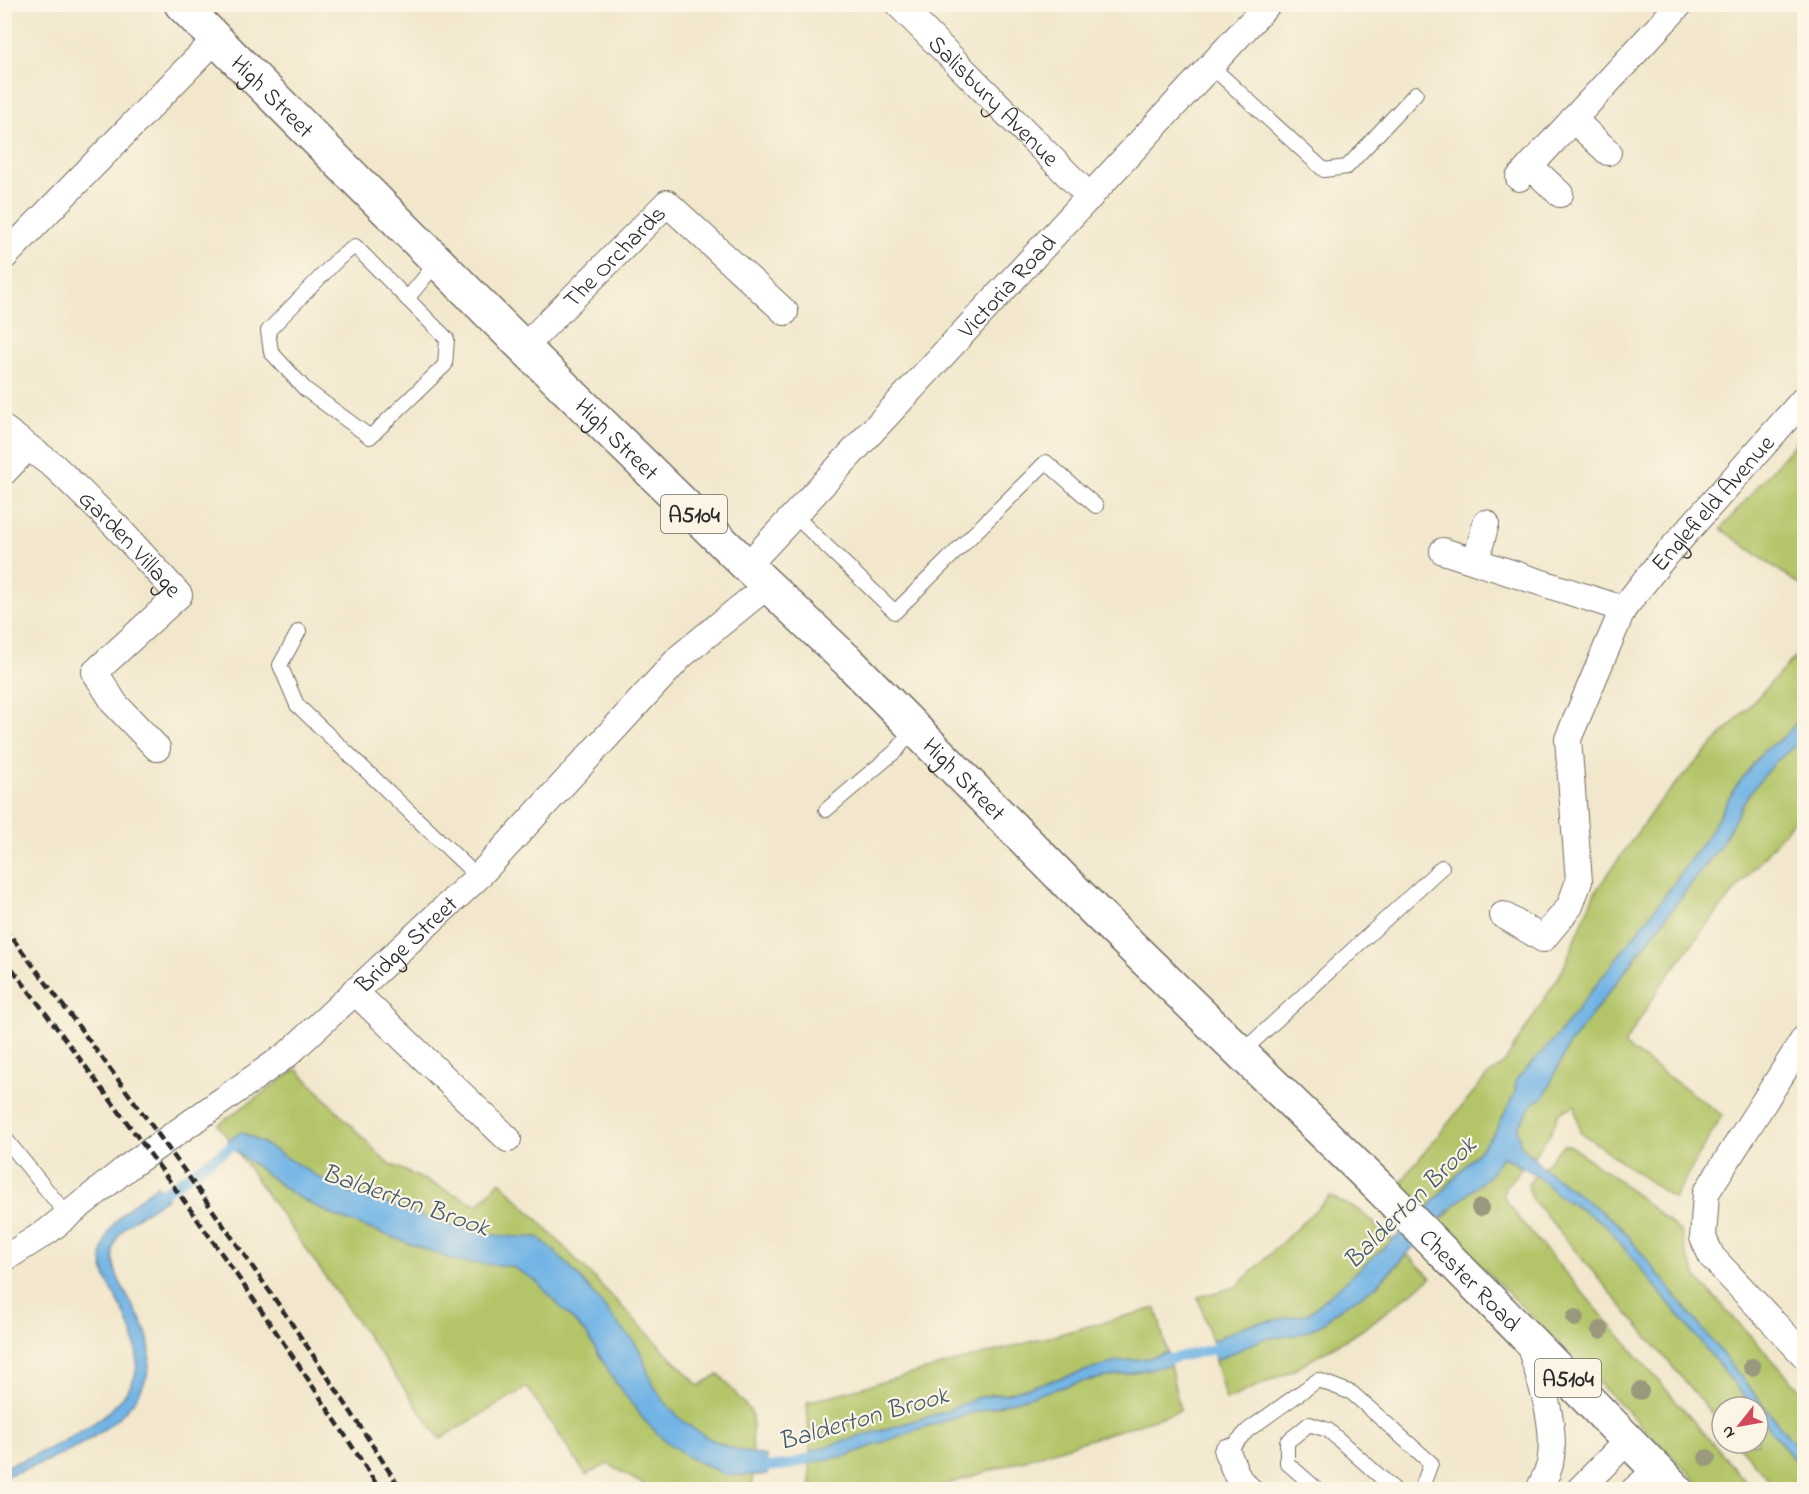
<svg xmlns="http://www.w3.org/2000/svg" width="1809" height="1494" viewBox="0 0 1809 1494" font-family="'Indie Flower',sans-serif">
<rect width="100%" height="100%" fill="#fcf5e5"/>
<filter id="ink" filterUnits="userSpaceOnUse"><feTurbulence type="fractalNoise" baseFrequency=".0167" numOctaves="2"/><feDisplacementMap in="SourceGraphic" scale="12" xChannelSelector="R" yChannelSelector="G"/><feConvolveMatrix kernelMatrix="1 2 1 2 8 2 1 2 1" color-interpolation-filters="sRGB"/></filter>
<filter id="wash" filterUnits="userSpaceOnUse"><feTurbulence type="fractalNoise" baseFrequency=".008" numOctaves="4" result="noise"/><feDisplacementMap in="SourceGraphic" scale="24" xChannelSelector="R" yChannelSelector="G"/><feGaussianBlur stdDeviation="1.35" result="paint"/><feColorMatrix in="noise" values="0 0 0 0 0 0 0 0 0 0 0 0 0 0 0 0 0 1.4 0 .05"/><feComposite in="paint" operator="in"/></filter>
<g filter="url(#wash)">
<rect width="100%" height="100%" fill="#f2e7cc"/>
<!-- green -->
<g fill="#b3c568" stroke="#6f784a" stroke-width="1.5">
<path d="M1804 433V588L1721 529Z"/>
<path d="M1804 640V714L1784 737 1764 750 1735 788 1708 835 1663 898 1557 1036 1516 1080 1515 1093 1495 1132 1424 1213 1407 1197 1401 1184 1409 1171 1486 1077 1504 1063 1562 971 1595 892 1659 802 1799 653Z"/>
<path d="M1804 741V808L1701 932 1659 988 1624 1045 1722 1115 1674 1199 1580 1132 1575 1105 1559 1113 1550 1134 1533 1157 1520 1144 1517 1128 1535 1101 1544 1097 1568 1046 1720 846 1748 795 1773 764 1792 748Z"/>
<path d="M297 1069 386 1162 478 1205 500 1181 699 1386 719 1374 752 1413 753 1489H651L608 1464 586 1475 527 1387 440 1439 218 1125Z"/>
<path d="M1563 1145H1569L1621 1182 1681 1232 1687 1256 1699 1280 1804 1394V1456L1618 1224 1543 1168Z"/>
<path d="M1502 1156 1522 1168 1505 1187 1504 1197 1519 1219 1752 1489H1705L1451 1236 1436 1226 1463 1197 1492 1173Z"/>
<path d="M1535 1174 1560 1197 1605 1224 1753 1407H1722V1426L1532 1199 1528 1185Z"/>
<path d="M1330 1196 1360 1211 1394 1241 1308 1314 1247 1325 1212 1341 1198 1297 1236 1287Z"/>
<path d="M1408 1255 1431 1278 1362 1330 1292 1371 1226 1400 1215 1361 1263 1339 1300 1334 1323 1324 1333 1313 1375 1287Z"/>
<path d="M1156 1308 1167 1352 1148 1358 1116 1362 1005 1394H991L944 1412 810 1451 807 1402Z"/>
<path d="M1170 1365 1180 1411 932 1489H811L810 1463 848 1455 918 1429 1080 1382Z"/>
<path d="M1758 1414 1804 1472V1489H1777L1736 1443H1758Z"/>
</g>
<!-- water -->
<g fill="#70b3e5" stroke="#4e6f88" stroke-width="1.5">
<path d="M1804 714V741L1792 748 1773 764 1748 795 1720 846 1568 1046 1544 1097 1535 1101 1517 1128 1520 1144 1543 1168 1618 1224 1804 1456V1472L1758 1414V1407H1753L1605 1224 1560 1197 1535 1174 1502 1156 1492 1173 1449 1210 1375 1287 1333 1313 1323 1324 1300 1334 1263 1339 1215 1361 1212 1341 1247 1325 1308 1314 1424 1213 1495 1132 1515 1093 1516 1080 1557 1036 1663 898 1708 835 1735 788 1764 750 1784 737Z"/>
<path d="M241 1132C279 1149 311 1177 350 1193 361 1197 374 1199 386 1203 437 1221 483 1240 538 1237 567 1261 586 1284 609 1313 618 1325 631 1336 638 1348 644 1357 646 1369 650 1378 673 1425 717 1449 766 1456L767 1475H726L688 1457 664 1440 644 1420 616 1383 587 1335 535 1280 511 1266 459 1262 335 1216 294 1195 236 1151 228 1141Z"/>
<path d="M157 1185 167 1198C150 1209 127 1220 117 1238 101 1269 137 1305 146 1332 171 1412 65 1457 5 1476V1467C44 1452 133 1415 137 1365 138 1347 131 1329 124 1313 114 1292 98 1273 103 1249 109 1218 134 1204 157 1185Z"/>
<path d="M1167 1352 1170 1365 1080 1382 918 1429 849 1455 810 1463V1451L944 1412 978 1397 1005 1394 1116 1362 1148 1358Z"/>
</g>
<g fill="none" stroke-linecap="round" stroke-linejoin="round">
<!-- stream -->
<g stroke="#70b3e5" stroke-width="10">
<path d="M151 1201 239 1141 243 1144"/>
<path d="M1157 1362 1227 1346"/>
<path d="M755 1468 788 1465 822 1455"/>
</g>
</g>
</g>
<g filter="url(#ink)">
<g fill="none" stroke-linecap="round" stroke-linejoin="round">
<defs>
<g id="lane">
<path d="M1212 67 1324 170 1347 167 1416 93"/>
<path d="M355 246 447 339 445 365 370 437 305 389 271 352 268 331 338 259Z"/>
<path d="M407 299 438 261"/>
<path d="M794 515 895 612 1046 462 1096 506"/>
<path d="M299 631 280 665 297 705 478 877"/>
<path d="M826 810 897 750 914 728"/>
<path d="M1241 1053 1442 867"/>
<path d="M4 1137 67 1215"/>
<path d="M1227 1452 1248 1430 1318 1380 1352 1393 1431 1463 1421 1490"/>
<path d="M1318 1490 1287 1463V1442L1309 1424 1328 1430 1395 1490"/>
</g>
<g id="street">
<path id="s1" d="M898 4 1090 197"/>
<path d="M1573 119 1608 152"/>
<path d="M1530 166 1560 194"/>
<path d="M1519 178 1680 4"/>
<path d="M4 257 215 40"/>
<path id="s2" d="M524 347 667 203 785 312"/>
<path id="s3" d="M4 429 55 467 117 527 179 595 95 672 115 704 157 748"/>
<path d="M4 472 28 447"/>
<path id="s4" d="M1443 551 1623 609 1660 562 1804 399"/>
<path d="M1476 561 1486 523"/>
<path id="s5" d="M747 566 1268 4"/>
<path d="M1503 915 1543 939 1570 906 1579 881 1568 739 1623 609"/>
<path d="M354 991 508 1139"/>
<path d="M1804 1039 1706 1193 1703 1238 1712 1257 1804 1355"/>
<path id="s6" d="M4 1259 48 1231 128 1167 288 1054 478 877 681 656 768 585"/>
<path d="M1527 1336C1538 1376 1558 1422 1550 1464 1548 1472 1543 1481 1539 1490"/>
<path d="M1227 1452 1239 1480 1249 1490"/>
<path d="M1579 1490 1628 1440"/>
<path d="M1634 1490 1657 1470"/>
</g>
<g id="primary">
<path id="s7" d="M181 4 503 327 747 566 849 662 1095 911 1381 1189 1677 1490"/>
</g>
</defs>
<!-- lane casing -->
<use href="#lane" stroke="#716d63" stroke-width="16"/>
<!-- street casing -->
<use href="#street" stroke="#716d63" stroke-width="28"/>
<!-- primary casing -->
<use href="#primary" stroke="#716d63" stroke-width="36"/>
<!-- lane -->
<use href="#lane" stroke="#fff" stroke-width="14"/>
<!-- street -->
<use href="#street" stroke="#fff" stroke-width="26"/>
<!-- primary -->
<use href="#primary" stroke="#fff" stroke-width="33"/>
<!-- rail -->
<g stroke="#2b2b2b" stroke-width="4.5" stroke-dasharray="9 4.5" stroke-linecap="butt">
<path d="M4 927C143 1111 278 1295 401 1490"/>
<path d="M4 958C135 1131 264 1306 380 1490"/>
</g>
</g>
<!-- trees -->
<g fill="#9b997d">
<circle cx="1480" cy="1208" r="9"/>
<circle cx="1575" cy="1318" r="9"/>
<circle cx="1600" cy="1330" r="9"/>
<circle cx="1752" cy="1367" r="9"/>
<circle cx="1640" cy="1391" r="9"/>
<circle cx="1707" cy="1458" r="9"/>
</g>
</g>
<g text-anchor="middle" stroke-width="4.5" stroke-linejoin="round" paint-order="stroke">
<!-- shield labels -->
<g fill="#fcf5e5" stroke="#6a6863" stroke-width="1.5">
<rect x="661" y="495" width="66" height="38" rx="4.5"/>
<rect x="1535" y="1359" width="66" height="38" rx="4.5"/>
</g>
<g font-size="22" font-weight="bold" fill="#2b2b2b">
<text x="694" y="522">A5104</text>
<text x="1568" y="1386">A5104</text>
</g>
<!-- street labels -->
<g font-size="24" fill="#2b2b2b" stroke="#fcf5e5">
<text dy="8" stroke="none"><textPath href="#s7" startOffset="130">High Street</textPath></text>
<text dy="8" stroke="none"><textPath href="#s1" startOffset="136">Salisbury Avenue</textPath></text>
<text dy="8" stroke="none"><textPath href="#s2" startOffset="128">The Orchards</textPath></text>
<text dy="8" stroke="none"><textPath href="#s5" startOffset="382">Victoria Road</textPath></text>
<text dy="8" stroke="none"><textPath href="#s7" startOffset="616">High Street</textPath></text>
<text dy="8" stroke="none"><textPath href="#s4" startOffset="328">Englefield Avenue</textPath></text>
<text dy="8" stroke="none"><textPath href="#s3" startOffset="171">Garden Village</textPath></text>
<text dy="8" stroke="none"><textPath href="#s7" startOffset="1102">High Street</textPath></text>
<text dy="8" stroke="none"><textPath href="#s6" startOffset="512">Bridge Street</textPath></text>
<text dy="8" stroke="none"><textPath href="#s7" startOffset="1814">Chester Road</textPath></text>
</g>
<!-- water labels -->
<g font-size="26" font-style="italic" fill="#435b6c" stroke="#fcf5e5">
<text transform="translate(406 1199) rotate(19)" y="9">Balderton Brook</text>
<text transform="translate(1409 1202) rotate(-45)" y="9">Balderton Brook</text>
<text transform="translate(863 1417) rotate(-16)" y="9">Balderton Brook</text>
</g>
</g>
<!-- margin -->
<rect width="1809" height="1494" fill="none" stroke="#fcf5e5" stroke-width="24"/>
<!-- north arrow -->
<g transform="translate(1740 1425) rotate(239)"><circle r="28" fill="#fcf5e5" stroke="#a8a49b" stroke-width="1.5"/>
<path d="M0-4.5L10 22L0 15L-10 22Z" fill="#d1495b"/>
<text y="-9" font-size="16" font-weight="bold" text-anchor="middle" fill="#2b2b2b">N</text>
</g>
</svg>
